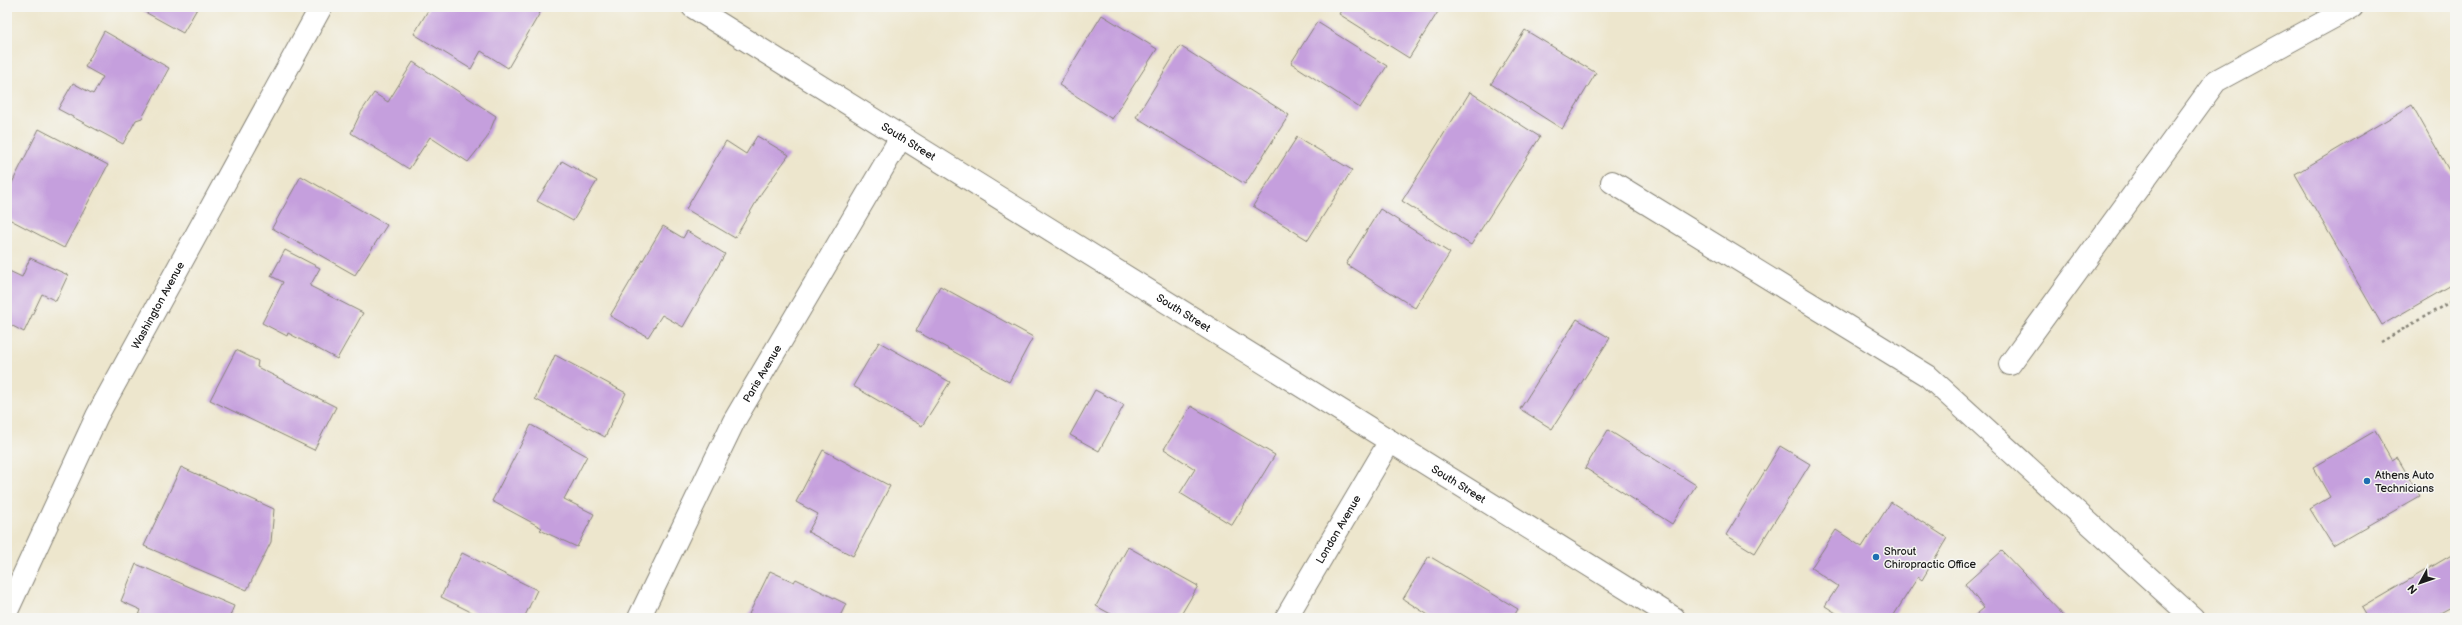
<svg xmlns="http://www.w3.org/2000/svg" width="2462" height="625" viewBox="0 0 2462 625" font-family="'Balsamiq Sans',sans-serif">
<rect width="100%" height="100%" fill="#f6f6f2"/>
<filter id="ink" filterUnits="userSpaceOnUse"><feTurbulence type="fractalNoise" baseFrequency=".025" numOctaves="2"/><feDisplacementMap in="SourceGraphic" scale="8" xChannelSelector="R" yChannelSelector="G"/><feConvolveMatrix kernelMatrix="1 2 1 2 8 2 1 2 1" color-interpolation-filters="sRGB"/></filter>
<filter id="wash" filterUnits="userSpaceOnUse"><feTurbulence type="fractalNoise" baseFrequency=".012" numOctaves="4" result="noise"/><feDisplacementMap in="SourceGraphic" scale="16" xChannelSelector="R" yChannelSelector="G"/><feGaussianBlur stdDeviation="0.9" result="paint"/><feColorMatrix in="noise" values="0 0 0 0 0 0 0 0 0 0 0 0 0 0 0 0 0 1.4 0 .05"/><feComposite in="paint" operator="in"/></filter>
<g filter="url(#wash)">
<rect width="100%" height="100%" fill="#ede6cd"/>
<g id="blocks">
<!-- building -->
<g fill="#c59fdd">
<path d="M136 7H198L183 33Z"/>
<path d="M430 7H535L541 11 508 68 481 51 471 69 414 34Z"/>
<path d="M1343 7H1441L1409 58 1339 14Z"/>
<path d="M1102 15 1157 49 1112 119 1059 85Z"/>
<path d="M1317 22 1387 66 1360 108 1291 63Z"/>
<path d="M1525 30 1596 73 1562 129 1491 84Z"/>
<path d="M104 31 169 68 142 118 136 120 123 144 58 109 73 83 93 94 103 77 85 67Z"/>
<path d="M1180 46 1289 115 1245 184 1136 117Z"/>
<path d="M413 62 496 116 487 138 468 162 430 137 409 169 351 133 361 112 374 93 388 102Z"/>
<path d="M1470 92 1540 137 1471 245 1402 201Z"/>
<path d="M2412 105 2455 181V283L2382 325 2295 174Z"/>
<path d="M39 129 108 165 64 248 7 218V193Z"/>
<path d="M757 136 789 155 762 192 735 238 686 209 726 141 746 154Z"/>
<path d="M1297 137 1352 170 1308 240 1253 206Z"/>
<path d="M562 161 597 181 573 221 537 201Z"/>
<path d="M301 176 387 225 355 275 272 228Z"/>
<path d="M1380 209 1450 253 1415 308 1346 264Z"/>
<path d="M663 226 683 238 687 231 725 254 683 327 662 315 648 337 610 316Z"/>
<path d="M285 250 320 268 310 286 363 313 337 359 288 333 287 336 262 323 283 282 271 276Z"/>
<path d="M30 258 68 275 56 301 42 294 24 332 7 323V270L22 277Z"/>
<path d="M940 286 1033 337 1009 382 916 331Z"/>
<path d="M1577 319 1610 338 1552 429 1520 409Z"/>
<path d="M879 342 950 382 922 426 853 386Z"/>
<path d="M236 350 258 361 257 367 336 407 314 450 210 400Z"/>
<path d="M555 355 626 393 605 437 535 399Z"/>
<path d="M1095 390 1124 405 1099 451 1070 435Z"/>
<path d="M1191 406 1275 455 1232 525 1180 493 1195 469 1164 449Z"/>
<path d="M531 425 587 456 564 499 594 514 577 547 540 530 542 528 492 501Z"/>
<path d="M1608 430 1696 485 1672 524 1585 468Z"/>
<path d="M2375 431 2392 460 2397 457 2420 496 2333 546 2310 509 2330 497 2313 467Z"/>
<path d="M1780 446 1810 464 1755 553 1726 535Z"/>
<path d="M823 450 890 486 853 556 808 532 818 514 796 502Z"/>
<path d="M181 467 274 509 271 542 247 590 144 546Z"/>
<path d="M1891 502 1947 538 1922 580 1918 577 1892 618H1844L1825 606 1838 586 1811 568 1836 530 1862 547Z"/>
<path d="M1128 547 1198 586 1179 618H1118L1096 606Z"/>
<path d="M2002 551 2066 618H1972L1984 608 1965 584Z"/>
<path d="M462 553 537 590 524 618H483L441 597Z"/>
<path d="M2455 553V605L2431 618H2367L2361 608Z"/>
<path d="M1429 556 1518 609 1513 618H1433L1403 599Z"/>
<path d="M136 564 234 606 229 618H138L141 610 121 601Z"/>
<path d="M770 571 794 582 796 579 846 604 839 618H758L749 614Z"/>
</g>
</g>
</g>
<g filter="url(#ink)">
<use href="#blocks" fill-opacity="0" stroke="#848174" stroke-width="1"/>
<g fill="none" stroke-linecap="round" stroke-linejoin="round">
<defs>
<g id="minor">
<path id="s1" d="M693 7 1674 618"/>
<path d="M1612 182 1928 376 2193 618"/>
<path d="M2010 364 2216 81 2352 7"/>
<path id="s2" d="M7 611 97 416 321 7"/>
<path id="s3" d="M639 618 734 421 901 137"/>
<path id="s4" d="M1286 618 1390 441"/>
</g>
</defs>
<!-- minor casing -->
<use href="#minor" stroke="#848174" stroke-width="24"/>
<!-- path -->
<path stroke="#848174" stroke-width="2.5" stroke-dasharray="3 3" stroke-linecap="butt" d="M2381 342 2455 299"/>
<!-- minor -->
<use href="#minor" stroke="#fff" stroke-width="22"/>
</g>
</g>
<!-- markers -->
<g fill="#1f6fb2" stroke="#f6f6f2" stroke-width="1.5">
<circle cx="2367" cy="481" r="4"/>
<circle cx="1876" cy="557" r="4"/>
</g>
<g text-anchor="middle" stroke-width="3" stroke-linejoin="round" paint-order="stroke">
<!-- street labels -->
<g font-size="11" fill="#1c1c1c" stroke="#f6f6f2">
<text dy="4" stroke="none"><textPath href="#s1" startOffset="254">South Street</textPath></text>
<text dy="4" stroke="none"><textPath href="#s2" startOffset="341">Washington Avenue</textPath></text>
<text dy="4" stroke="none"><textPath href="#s1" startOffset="578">South Street</textPath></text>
<text dy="4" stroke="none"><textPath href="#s3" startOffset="274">Paris Avenue</textPath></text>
<text dy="4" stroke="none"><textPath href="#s1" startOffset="902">South Street</textPath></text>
<text dy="4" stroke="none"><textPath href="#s4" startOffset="103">London Avenue</textPath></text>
</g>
<!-- poi labels -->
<g font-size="11" fill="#1c1c1c" stroke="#f6f6f2" text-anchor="start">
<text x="2375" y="479">Athens Auto<tspan x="2375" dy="13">Technicians</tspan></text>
<text x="1884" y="555">Shrout<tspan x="1884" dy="13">Chiropractic Office</tspan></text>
</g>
</g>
<!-- margin -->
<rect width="2462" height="625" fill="none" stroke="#f6f6f2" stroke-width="24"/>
<!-- north arrow -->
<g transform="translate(2420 583) rotate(230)" stroke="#f6f6f2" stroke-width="3" paint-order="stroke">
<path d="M0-3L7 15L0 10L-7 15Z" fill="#1c1c1c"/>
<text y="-6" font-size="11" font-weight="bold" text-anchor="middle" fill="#1c1c1c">N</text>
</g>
</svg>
